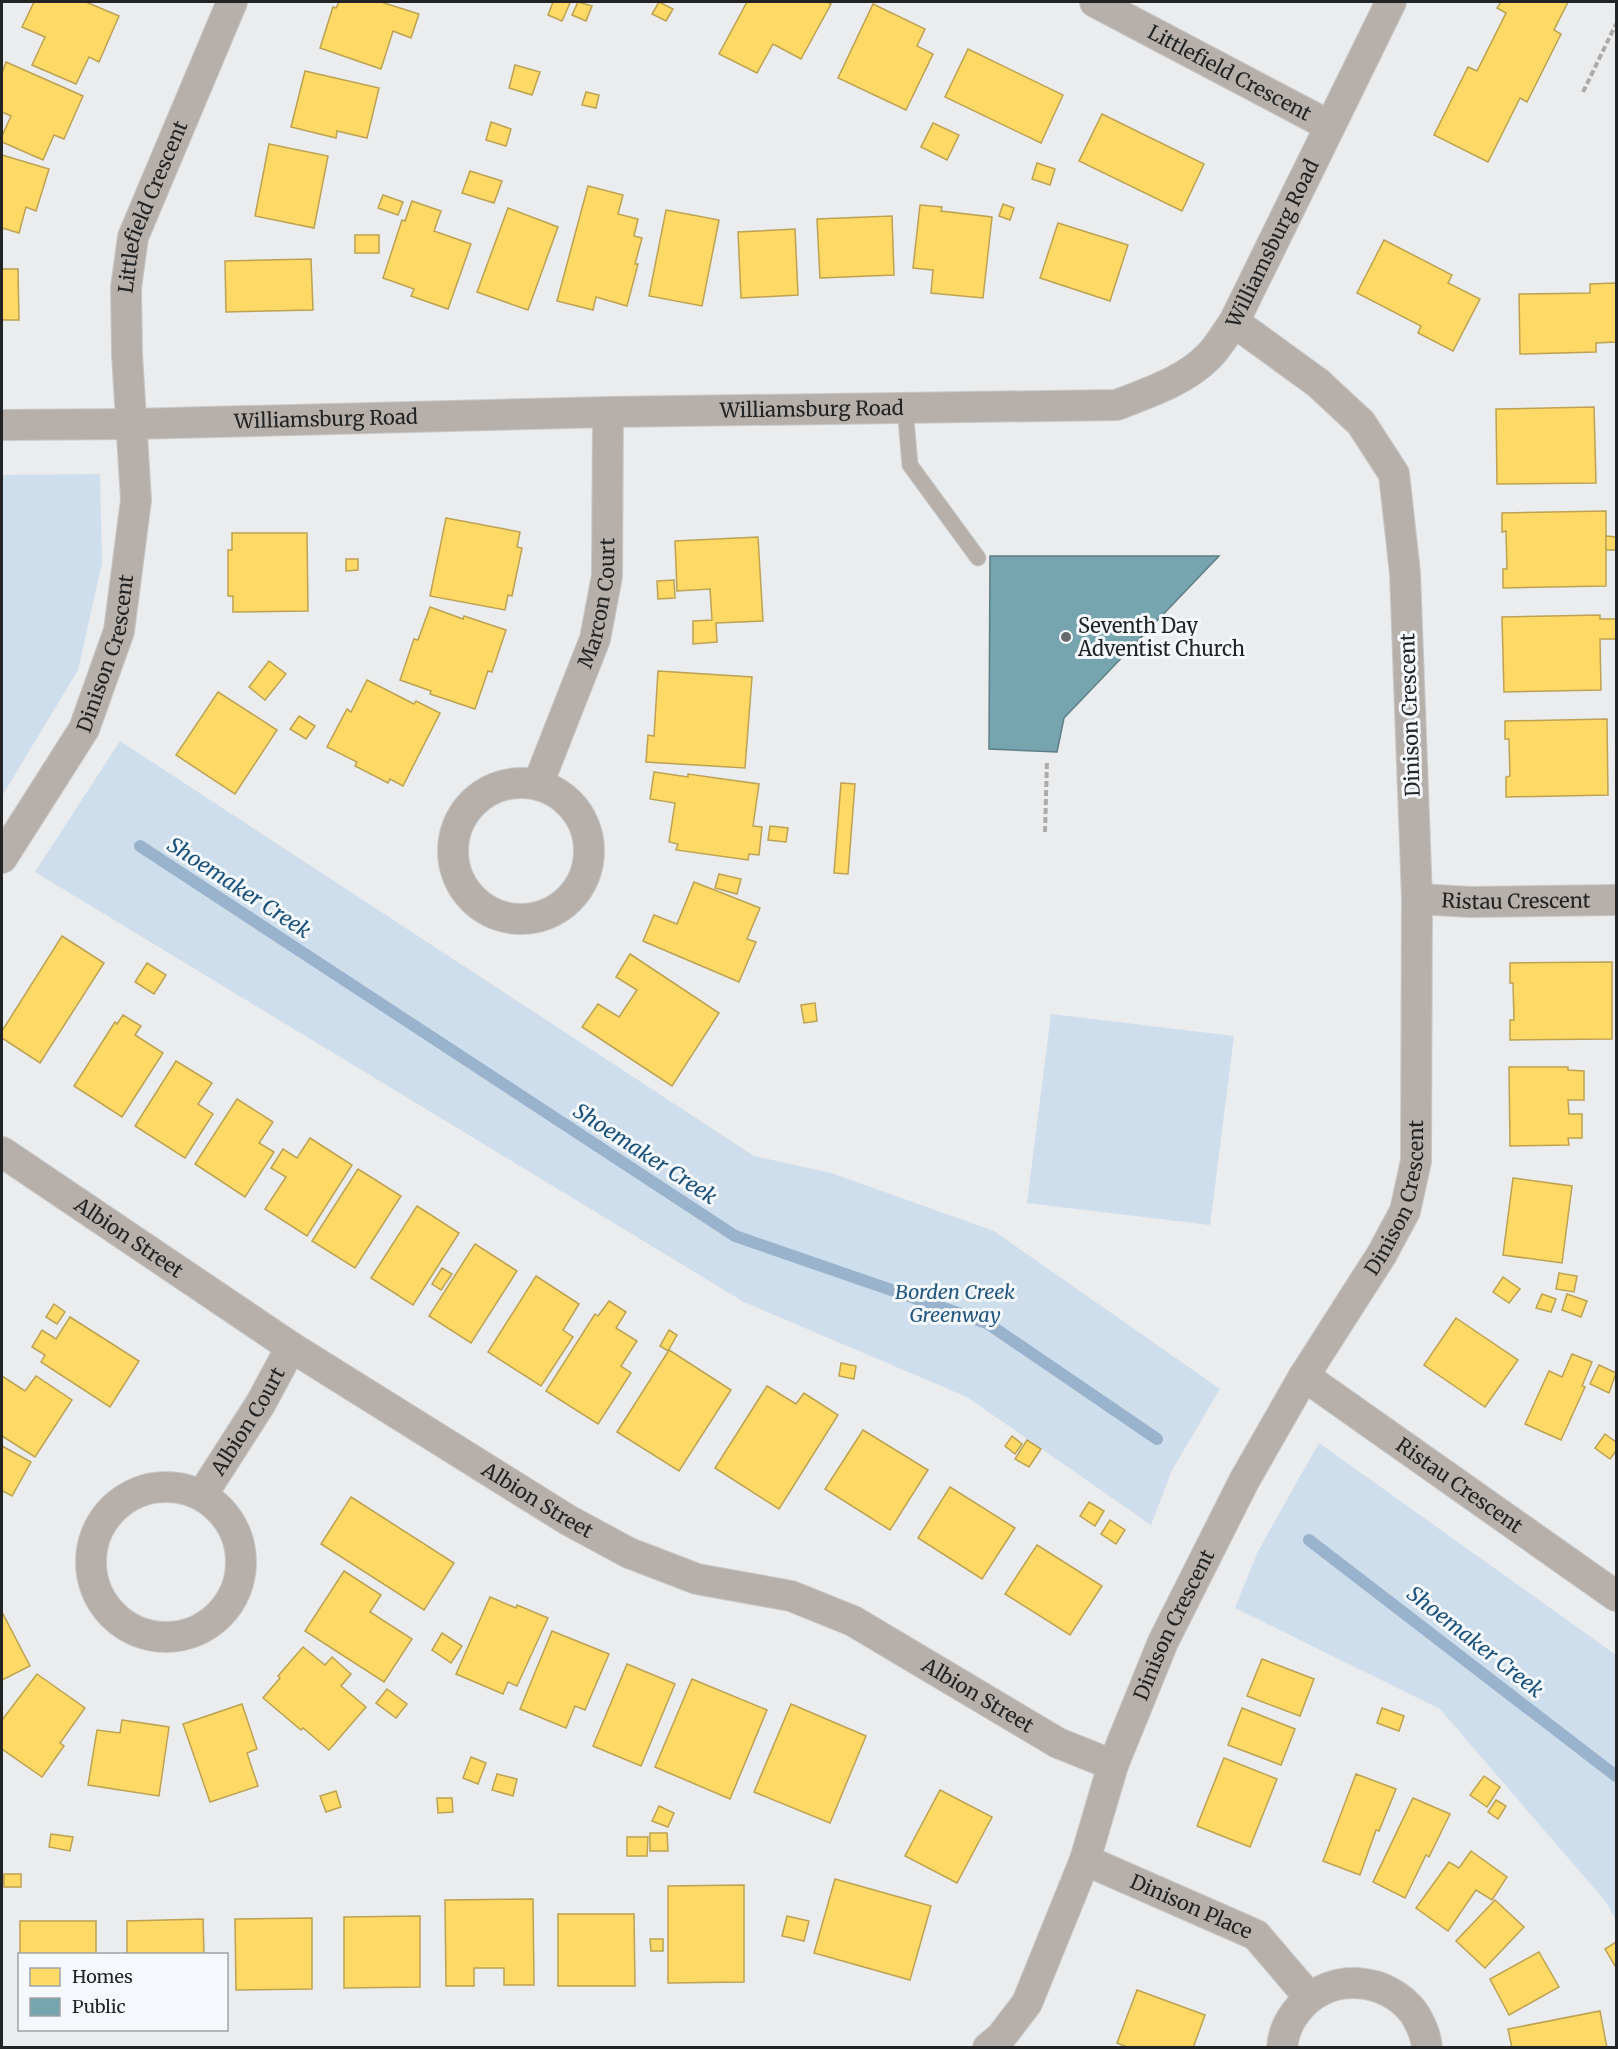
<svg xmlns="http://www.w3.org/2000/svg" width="1618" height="2049" viewBox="0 0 1618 2049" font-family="Merriweather,serif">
<rect width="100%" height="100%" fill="#eaecee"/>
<!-- green -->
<g fill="#cedeed">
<path d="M100 474 102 563 78 670 2 796V475Z"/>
<path d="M120 741 754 1156 831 1173 994 1231 1220 1389 1172 1470 1151 1525 967 1397 744 1302 35 872Z"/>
<path d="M1051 1014 1234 1036 1210 1225 1027 1203Z"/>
<path d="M1319 1443 1616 1655V1920L1606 1902 1440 1709 1235 1608 1258 1551Z"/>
</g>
<!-- homes -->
<g fill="#ffd966" stroke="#bca252" stroke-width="1.5">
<path d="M34 2H86L119 16 99 62 89 57 76 84 32 65 45 37 22 27Z"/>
<path d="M339 2H381L419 14 411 38 393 31 381 69 320 48 333 7 336 8Z"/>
<path d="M553 2H566L570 3 562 21 548 15Z"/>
<path d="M578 2 592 6 586 21 572 15Z"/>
<path d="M659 2 673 9 666 21 652 14Z"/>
<path d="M747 2H827L831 4 801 59 773 44 757 73 719 54Z"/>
<path d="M1501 2H1568L1554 30 1561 34 1527 102 1520 98 1488 162 1434 135 1468 67 1477 71 1506 13 1497 8Z"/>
<path d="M873 4 925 29 917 46 933 54 906 110 838 78Z"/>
<path d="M968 49 1063 95 1041 143 945 97Z"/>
<path d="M6 62 83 96 64 139 54 135 43 160 2 142V136L11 116 2 112V73Z"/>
<path d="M515 65 540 72 532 95 509 88Z"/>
<path d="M305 71 379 88 367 138 337 131 336 138 291 127Z"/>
<path d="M586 92 599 95 596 108 582 105Z"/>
<path d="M1102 114 1204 164 1182 211 1079 161Z"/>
<path d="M491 122 511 129 506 146 486 140Z"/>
<path d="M933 123 959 135 947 160 921 147Z"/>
<path d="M269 144 328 156 314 228 255 216Z"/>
<path d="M2 155 49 169 36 211 26 207 19 233 2 228Z"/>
<path d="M1037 163 1055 169 1050 185 1032 179Z"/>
<path d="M470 171 502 181 494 203 462 193Z"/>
<path d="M588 186 623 195 618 214 638 219 634 236 642 238 635 264H638L627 306 596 297 593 310 557 301Z"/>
<path d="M383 195 403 202 398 215 378 208Z"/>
<path d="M412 201 441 211 434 231 471 244 448 309 411 296 414 289 383 278 402 220 405 221Z"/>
<path d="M1003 204 1014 208 1010 220 999 216Z"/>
<path d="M920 205 942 207 941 211 992 217 983 298 931 293 933 270 913 268Z"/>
<path d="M508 208 558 227 528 310 477 292Z"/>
<path d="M666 210 719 220 702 306 649 296Z"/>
<path d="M892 216 894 275 820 278 817 219Z"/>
<path d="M1058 223 1128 245 1110 301 1040 278Z"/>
<path d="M795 229 798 295 741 298 738 232Z"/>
<rect x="355" y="235" width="24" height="18"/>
<path d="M1384 240 1452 275 1448 283 1480 299 1453 351 1418 333 1421 326 1357 293Z"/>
<path d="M311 259 313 310 226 312 225 261Z"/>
<path d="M2 269H18L19 320H2Z"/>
<path d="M1616 283V342L1596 343V352L1520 354 1519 294 1590 293V284Z"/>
<path d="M1594 407 1596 483 1497 484 1496 409Z"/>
<path d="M1606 511V586L1503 588V569H1507L1506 531 1502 532V513Z"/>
<path d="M446 518 520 532 517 547 522 548 512 596 508 595 505 610 430 596Z"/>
<path d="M232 533H307L308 611 233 612V596H228V550H232Z"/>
<path d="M1606 536 1616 537V550H1606Z"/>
<path d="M758 537 763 621 716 623 717 642 693 644V621L712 620 710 589 677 591 675 541Z"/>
<path d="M346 559H358V570L346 571Z"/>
<path d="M674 580 675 598 658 599 657 581Z"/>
<path d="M430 607 463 619 464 616 506 630 492 672 488 671 475 709 430 694 431 691 400 680 414 639 418 640Z"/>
<path d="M1600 615V619H1616V639H1600L1601 690 1504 692 1502 617Z"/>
<path d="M269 661 286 674 265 700 249 687Z"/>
<path d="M658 671 752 677 745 768 646 762 648 735 654 736Z"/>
<path d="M367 680 414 704 416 701 440 713 403 786 390 779 388 783 355 766 357 762 327 747 347 709 351 712Z"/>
<path d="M218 692 277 730 235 794 176 755Z"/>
<path d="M299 716 315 726 306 739 290 729Z"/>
<path d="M1607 719 1608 795 1506 797V777L1510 776 1509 739H1505V721Z"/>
<path d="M654 772 688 777V774L759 784 753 826 762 827 759 855 749 854 748 860 676 850 678 844 669 842 675 803 650 799Z"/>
<path d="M841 783 855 784 848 874 834 873Z"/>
<path d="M770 826 788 828 786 842 768 840Z"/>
<path d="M719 874 741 879 737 894 715 888Z"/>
<path d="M694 882 760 908 747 939 756 942 739 982 643 941 654 915 677 924Z"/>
<path d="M62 936 104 963 40 1063 2 1038V1031Z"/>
<path d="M630 954 719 1013 672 1086 582 1027 598 1004 619 1017 637 990 616 977Z"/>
<path d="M1612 962V1039L1510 1040V1020H1514L1513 983H1510V963Z"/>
<path d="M147 963 166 975 154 994 135 982Z"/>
<path d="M815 1003 817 1021 804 1023 801 1005Z"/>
<path d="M123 1015 141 1026 135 1035 163 1053 122 1117 74 1086 115 1022 117 1024Z"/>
<path d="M176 1061 212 1083 198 1104 213 1114 185 1158 135 1126Z"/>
<path d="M1509 1067H1568V1070L1584 1071V1100H1568L1569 1114H1582V1138H1568L1569 1145 1510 1146Z"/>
<path d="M237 1099 273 1122 259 1143 274 1152 245 1197 195 1164Z"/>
<path d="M310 1138 352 1165 307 1236 265 1209 286 1177 271 1168 283 1149 297 1158Z"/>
<path d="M358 1169 401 1196 355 1268 312 1241Z"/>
<path d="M1513 1178 1572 1186 1562 1263 1503 1255Z"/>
<path d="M417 1206 459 1233 413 1305 371 1278Z"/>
<path d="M475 1244 517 1271 471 1343 429 1316Z"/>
<path d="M442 1268 452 1274 441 1290 432 1284Z"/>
<path d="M1559 1273 1577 1276 1574 1292 1556 1289Z"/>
<path d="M536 1276 579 1304 563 1330 573 1337 541 1386 488 1352Z"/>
<path d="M1503 1277 1520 1289 1509 1303 1493 1292Z"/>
<path d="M1542 1294 1556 1299 1551 1312 1536 1308Z"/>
<path d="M1567 1294 1587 1301 1581 1317 1562 1310Z"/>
<path d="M609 1301 626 1312 616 1328 637 1341 621 1366 631 1373 598 1424 546 1391 595 1314 598 1316Z"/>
<path d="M54 1304 65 1312 57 1324 46 1317Z"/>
<path d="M70 1317 139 1361 110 1407 41 1362 45 1355 32 1347 42 1330 56 1339Z"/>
<path d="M1456 1318 1518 1360 1485 1407 1424 1365Z"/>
<path d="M669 1330 677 1335 668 1351 660 1346Z"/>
<path d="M669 1350 731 1390 679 1471 617 1432Z"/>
<path d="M1572 1354 1592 1362 1582 1386 1585 1387 1561 1440 1525 1424 1549 1371 1562 1377Z"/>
<path d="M841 1363 856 1366 854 1379 839 1376Z"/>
<path d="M1599 1365 1616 1373 1609 1393 1590 1384Z"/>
<path d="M2 1376 25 1391 36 1376 72 1400 35 1457 2 1436Z"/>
<path d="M767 1386 796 1404 804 1393 838 1415 779 1509 715 1468Z"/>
<path d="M863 1430 928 1470 890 1530 825 1489Z"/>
<path d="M1605 1434 1616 1442V1451L1610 1459 1595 1448Z"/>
<path d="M1012 1436 1022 1444 1015 1454 1005 1446Z"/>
<path d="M1027 1440 1041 1449 1029 1467 1015 1459Z"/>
<path d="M2 1446 31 1462 12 1496 3 1491 2 1494Z"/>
<path d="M950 1487 1015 1528 982 1579 918 1538Z"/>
<path d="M351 1497 454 1563 424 1610 321 1544Z"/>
<path d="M1089 1502 1104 1511 1095 1526 1080 1516Z"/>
<path d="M1110 1520 1125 1530 1116 1544 1101 1534Z"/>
<path d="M1037 1545 1102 1586 1070 1635 1005 1594Z"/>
<path d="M344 1571 381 1595 370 1612 412 1639 384 1682 305 1631Z"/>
<path d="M490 1597 516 1608 517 1605 548 1618 517 1686 508 1682 503 1694 456 1674Z"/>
<path d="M2 1612 30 1666 2 1680Z"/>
<path d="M552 1631 609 1654 585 1710 575 1706 566 1728 520 1709Z"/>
<path d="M442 1633 462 1646 451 1663 432 1650Z"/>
<path d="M303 1647 325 1665 332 1657 351 1674 341 1686 366 1707 329 1750 303 1728 301 1730 263 1698 280 1678 278 1676Z"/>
<path d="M1262 1659 1314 1679 1300 1716 1247 1696Z"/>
<path d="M627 1664 675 1684 641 1766 593 1746Z"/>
<path d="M37 1674 85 1708 60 1743 64 1746 42 1777 2 1749V1720Z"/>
<path d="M692 1679 767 1710 730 1799 655 1767Z"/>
<path d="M387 1689 407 1704 396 1718 376 1703Z"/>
<path d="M242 1704 257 1749 247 1753 258 1786 210 1802 183 1724Z"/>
<path d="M791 1704 866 1736 830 1823 754 1792Z"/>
<path d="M1242 1708 1295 1729 1281 1765 1228 1745Z"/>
<path d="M1382 1708 1404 1716 1399 1731 1377 1723Z"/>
<path d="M122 1720 169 1727 159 1796 88 1785 97 1730 120 1733Z"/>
<path d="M471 1757 486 1763 478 1784 463 1778Z"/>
<path d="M1224 1758 1277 1779 1250 1847 1197 1826Z"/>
<path d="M497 1774 517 1779 513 1796 492 1790Z"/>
<path d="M1356 1774 1396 1789 1379 1831 1376 1830 1360 1875 1323 1861Z"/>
<path d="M1484 1776 1500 1787 1487 1807 1470 1795Z"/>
<path d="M940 1790 992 1817 957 1883 905 1856Z"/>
<path d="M336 1791 341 1807 326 1812 320 1796Z"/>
<path d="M437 1798H452L453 1812 438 1813Z"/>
<path d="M1413 1798 1450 1814 1429 1857 1426 1855 1405 1898 1373 1882Z"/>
<path d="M1496 1800 1506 1806 1498 1819 1488 1812Z"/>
<path d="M659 1806 674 1813 668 1827 652 1821Z"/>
<path d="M650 1833H667L668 1851H650Z"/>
<path d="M51 1834 73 1837 70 1851 49 1847Z"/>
<path d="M627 1837H648L647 1856H627Z"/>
<path d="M1471 1851 1507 1877 1492 1900 1476 1890 1448 1931 1416 1908 1449 1862 1459 1868Z"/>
<rect x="4" y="1874" width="17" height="13"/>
<path d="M835 1879 931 1906 910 1980 814 1953Z"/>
<path d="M744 1885V1982L668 1983V1886Z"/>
<path d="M533 1899 534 1985H504V1968H474V1986H446L445 1900Z"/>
<path d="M1495 1900 1524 1927 1485 1968 1456 1941Z"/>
<path d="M558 1914H634L635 1986H558Z"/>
<path d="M420 1916V1987L344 1988V1917Z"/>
<path d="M787 1916 809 1921 804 1941 782 1936Z"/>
<path d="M312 1918V1989L236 1990 235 1919Z"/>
<path d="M203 1919 204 1954H127V1921Z"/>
<rect x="20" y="1921" width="76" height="33"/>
<path d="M650 1939H663V1951H651Z"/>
<path d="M1616 1942V1966H1615L1605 1949Z"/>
<path d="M1539 1952 1559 1987 1509 2015 1490 1979Z"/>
<path d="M1137 1990 1205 2015 1193 2048H1130L1117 2043Z"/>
<path d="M1600 2011 1607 2048H1512L1508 2029Z"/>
</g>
<!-- public -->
<path fill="#76a5af" stroke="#5c7e85" stroke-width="1.5" d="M990 556H1219L1064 718 1057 752 989 749Z"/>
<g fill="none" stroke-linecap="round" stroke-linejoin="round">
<!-- stream -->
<g stroke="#9ab3cc" stroke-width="12">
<path d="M140 846 735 1236 987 1323 1157 1439"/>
<path d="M1309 1540 1616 1776"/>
</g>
<defs>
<path id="service" d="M905 408 910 465 978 558"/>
<g id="minor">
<path id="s1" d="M1095 2 1330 126"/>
<path id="s2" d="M2 425 132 424 608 412 1117 405C1147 393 1185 381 1209 356 1218 347 1226 333 1234 322L1391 2"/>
<circle cx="521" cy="851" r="68"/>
<path id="s3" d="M538 784 595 639 607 576 608 412"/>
<path id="s4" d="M2 858 84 729 119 631 136 500 127 354 126 288 133 237 232 2"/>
<path id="s5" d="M1417 899 1471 902 1616 900"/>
<path id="s6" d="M2 1152 291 1347 568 1520 629 1553 697 1579 791 1596 853 1621 1058 1743 1113 1765"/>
<path id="s7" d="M1304 1376 1616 1596"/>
<circle cx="166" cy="1562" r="75"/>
<path id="s8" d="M202 1495 261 1403 291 1347"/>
<path id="s9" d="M1085 1860 1256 1935 1309 1997"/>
<path id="s10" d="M988 2048 1001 2037 1027 2003 1085 1860 1113 1765 1163 1642 1244 1481 1304 1376 1382 1254 1405 1211 1416 1161 1417 899 1405 573 1394 474 1361 423 1318 383 1234 322"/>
<path d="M1282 2048C1283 2032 1291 2017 1301 2006 1332 1972 1387 1977 1414 2013 1421 2024 1426 2035 1427 2048"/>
</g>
</defs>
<!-- service casing -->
<use href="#service" stroke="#c7c8c9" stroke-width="17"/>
<!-- minor casing -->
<use href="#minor" stroke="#c7c8c9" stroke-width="32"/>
<!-- path -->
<g stroke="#aeaaa7" stroke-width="4" stroke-dasharray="6 3" stroke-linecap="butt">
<path d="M1583 92 1616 24"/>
<path d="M1045 832 1047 761"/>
</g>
<!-- service -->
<use href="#service" stroke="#b7b0aa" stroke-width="15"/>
<!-- minor -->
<use href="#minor" stroke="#b7b0aa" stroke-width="30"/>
</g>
<!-- markers -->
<circle fill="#67696b" stroke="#f5f9fd" stroke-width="2" cx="1066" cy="637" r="6"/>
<g text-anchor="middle" stroke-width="6" stroke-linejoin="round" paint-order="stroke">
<!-- street labels -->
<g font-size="20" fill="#212324" stroke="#f5f9fd">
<text dy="7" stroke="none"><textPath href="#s1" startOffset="152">Littlefield Crescent</textPath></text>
<text dy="7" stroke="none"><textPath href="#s4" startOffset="687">Littlefield Crescent</textPath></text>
<text dy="7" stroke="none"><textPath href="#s2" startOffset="1350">Williamsburg Road</textPath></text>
<text dy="7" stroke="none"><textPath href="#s2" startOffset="810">Williamsburg Road</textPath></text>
<text dy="7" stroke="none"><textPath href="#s2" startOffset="324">Williamsburg Road</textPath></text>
<text dy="7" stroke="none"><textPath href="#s3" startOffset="192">Marcon Court</textPath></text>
<text dy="7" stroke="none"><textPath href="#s4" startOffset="232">Dinison Crescent</textPath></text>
<text transform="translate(1410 715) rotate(-92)" y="7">Dinison Crescent</text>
<text dy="7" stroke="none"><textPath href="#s5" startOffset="99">Ristau Crescent</textPath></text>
<text dy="7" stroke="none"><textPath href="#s10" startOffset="951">Dinison Crescent</textPath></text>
<text dy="7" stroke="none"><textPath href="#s6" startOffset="153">Albion Street</textPath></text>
<text dy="7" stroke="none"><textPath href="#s8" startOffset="87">Albion Court</textPath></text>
<text dy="7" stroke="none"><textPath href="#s7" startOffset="190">Ristau Crescent</textPath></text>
<text dy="7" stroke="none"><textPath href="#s6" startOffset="639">Albion Street</textPath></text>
<text dy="7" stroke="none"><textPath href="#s10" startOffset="466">Dinison Crescent</textPath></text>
<text dy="7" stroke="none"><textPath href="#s6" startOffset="1125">Albion Street</textPath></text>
<text dy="7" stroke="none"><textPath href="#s9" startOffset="116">Dinison Place</textPath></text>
</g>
<!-- poi labels -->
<g font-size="20" fill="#212324" stroke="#f5f9fd" text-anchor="start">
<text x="1078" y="633">Seventh Day<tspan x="1078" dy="23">Adventist Church</tspan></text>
</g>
<!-- park labels -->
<g font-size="20" font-style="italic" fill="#215683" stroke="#f5f9fd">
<text x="955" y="1299">Borden Creek<tspan x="955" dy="23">Greenway</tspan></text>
</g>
<!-- water labels -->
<g font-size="21" font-style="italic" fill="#1a507c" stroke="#f5f9fd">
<text transform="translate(239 888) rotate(33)" y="7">Shoemaker Creek</text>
<text transform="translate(645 1154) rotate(33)" y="7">Shoemaker Creek</text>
<text transform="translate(1475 1642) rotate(38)" y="7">Shoemaker Creek</text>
</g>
</g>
<!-- border -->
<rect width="1618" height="2049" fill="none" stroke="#212324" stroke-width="6"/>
<!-- legend -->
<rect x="18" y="1953" width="210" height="78" fill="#f5f9fd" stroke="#a0a3a6" stroke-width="1.5"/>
<rect x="30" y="1968" width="30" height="18" fill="#ffd966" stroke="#a0a3a6" stroke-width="1.5"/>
<text x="72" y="1983" font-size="18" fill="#212324">Homes</text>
<rect x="30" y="1998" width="30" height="18" fill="#76a5af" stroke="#a0a3a6" stroke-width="1.5"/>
<text x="72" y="2013" font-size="18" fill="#212324">Public</text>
</svg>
